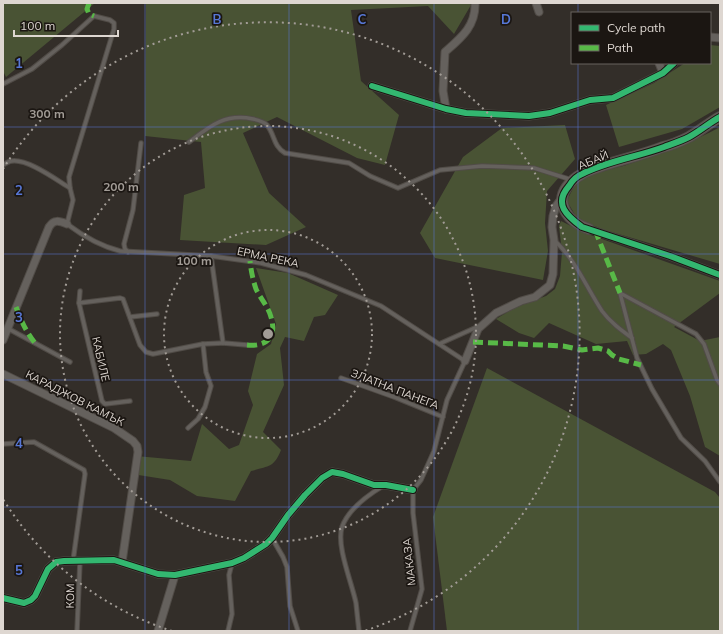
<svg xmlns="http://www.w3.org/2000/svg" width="723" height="634" viewBox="0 0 723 634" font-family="Mulish,sans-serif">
<rect width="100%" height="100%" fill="#332e29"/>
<!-- green -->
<g fill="#495334">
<path d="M3 3H95L6 77 3 71Z"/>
<path d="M146 3H470L471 5 454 34 428 6 351 10 361 81 399 115 385 165 357 158 277 117 243 133 269 193 306 227 266 245 180 240 184 195 205 188 201 142 145 136Z"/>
<path d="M710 45 720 46V107L682 129 619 147 606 105 654 83 685 63H710Z"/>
<path d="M565 125 575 159 547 191 545 223 548 251 543 280 435 258 420 233 463 157 502 128Z"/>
<path d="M720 127V264L605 230 584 222 575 215 567 201C570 195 572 188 578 183 591 172 616 169 632 163 662 153 693 142 720 127Z"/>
<path d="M561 221 585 233 720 281V293L674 327 700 341 720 337V456L705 447 690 396 671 350 663 344 646 354 633 355 627 341 596 344 549 323 534 338 519 333 496 319 516 307 546 296 555 289 560 276 562 252 559 226Z"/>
<path d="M256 268 288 273 338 295 325 315 314 317 304 341 285 337 280 348 284 385 263 432 281 450C274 468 268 466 251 471L235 501 197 496 170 480 132 474 136 456 191 461 202 424 229 449 239 445 253 405 248 391 257 354 271 344 276 324Z"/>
<path d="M487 368 715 492 720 498V631H447L433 517Z"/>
</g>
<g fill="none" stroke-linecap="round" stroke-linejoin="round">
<defs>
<g id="lane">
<path d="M3 84 32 69 62 45 94 16 110 20 114 23V29L69 177 70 188 73 200 67 224C83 236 100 246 120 251L211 256 261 263 306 275 381 306 465 361 447 400 434 451 421 480 413 490V513L422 589 410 631"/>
<path d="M189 142C210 126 225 113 253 119 258 120 263 121 267 125 275 135 273 146 285 153L349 163 370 176 398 188 440 170 482 166 534 168 572 180"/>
<path d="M3 165C6 163 9 161 12 161 28 159 55 179 70 188"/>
<path d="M554 240C576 260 586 287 602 311 610 322 621 330 632 338"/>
<path d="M128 252 125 249 124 244 133 210 141 143"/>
<path d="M211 256 223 343 247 345"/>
<path d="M80 291 79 303 102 401 105 404 130 401"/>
<path d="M620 293 637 358 652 389 681 438 705 461 720 482"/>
<path d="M620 293 696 334 704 344 717 380 720 384"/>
<path d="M79 303 120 298 123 299 140 345 146 352 153 354 203 344 223 343"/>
<path d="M130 317 157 314"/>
<path d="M7 328 70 362"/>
<path d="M439 344 477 327"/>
<path d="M341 378 394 397 443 417"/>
<path d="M188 428 198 419 205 407 211 386 206 372 203 344"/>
<path d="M3 444 34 442 84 470 85 474 73 561"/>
<path d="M272 538 283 557 287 567 290 606 298 631"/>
<path d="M77 631 80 561"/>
<path d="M228 631 232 614 229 575 232 563"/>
<path d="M359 631C358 622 357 612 356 603 352 583 336 546 342 527 348 510 368 495 383 486"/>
</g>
<g id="street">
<path d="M536 3 539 12"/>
<path d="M710 37 720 38"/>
<path d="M659 63 663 73"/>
<path d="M372 86 446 109 466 113 529 116 550 113 590 100 613 98 663 73 674 63"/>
<path d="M446 109 443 91 445 52C461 38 476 26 475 3"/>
<path d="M589 229 670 256 720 275"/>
<path d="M3 340 49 227C54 219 59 221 67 224"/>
<path d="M465 361 478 329 496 313 521 301 535 297 550 285 553 274 554 240 552 227 553 216 556 206 562 198"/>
<path d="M3 374 114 428 133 441 137 446 138 452 122 562"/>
<path d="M3 598 24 603 31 600 35 596 48 569 56 562 64 561 114 560 158 574 175 575 232 563 244 558 266 544 272 538 288 515 305 495 322 478 332 472 343 474 374 485H386L413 490"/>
<path d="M158 631 175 575"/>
</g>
<path id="secondary" d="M589 229C577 225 566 217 563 205 559 192 571 180 582 174 587 171 593 169 599 167 620 160 642 155 663 147 672 145 681 141 689 137 700 131 709 123 720 117"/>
</defs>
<!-- lane casing -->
<use href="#lane" stroke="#514c47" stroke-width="5.5"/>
<!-- street casing -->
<use href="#street" stroke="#514c47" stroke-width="9"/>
<!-- secondary casing -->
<use href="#secondary" stroke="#514c47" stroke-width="12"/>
<!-- lane -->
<use href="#lane" stroke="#65615d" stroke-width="3.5"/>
<!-- street -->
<use href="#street" stroke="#65615d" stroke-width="7"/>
<!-- secondary -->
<use href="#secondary" stroke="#655d59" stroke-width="10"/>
<!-- quiet -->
<g stroke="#58b947" stroke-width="5" stroke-dasharray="10 5" stroke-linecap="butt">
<path d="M89 3 87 9 89 14 94 16"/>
<path d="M595 230 620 293"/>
<path d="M16 307C21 320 26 332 35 343"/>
<path d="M473 342 563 346 582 350 598 348 608 351 612 355 619 359 641 365"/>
<path d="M247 345C267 347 277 337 271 317 268 306 260 298 256 289 253 280 251 271 250 261"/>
</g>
<defs>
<g id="cycleway">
<path d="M372 86 446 109 466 113 529 116 550 113 590 100 613 98 663 73 674 63"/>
<path d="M720 117C709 123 700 131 689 137 681 141 672 144 664 147 637 157 607 161 582 174 577 176 572 181 569 186 553 204 567 216 582 227L670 256 720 275"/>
<path d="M3 598 24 603 31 600 35 596 48 569 56 562 64 561 114 560 158 574 175 575 232 563 244 558 266 544 272 538 288 515 305 495 322 478 332 472 343 474 374 485H386L413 490"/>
</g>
</defs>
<!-- cycleway casing -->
<use href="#cycleway" stroke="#1b1612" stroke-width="8"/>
<!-- cycleway -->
<use href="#cycleway" stroke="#33b770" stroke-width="6"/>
</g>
<!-- grid -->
<path fill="none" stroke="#5777d6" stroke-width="1" stroke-opacity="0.55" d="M145 3V631M289 3V631M434 3V631M578 3V13M578 63V631M3 127H720M3 254H720M3 380H720M3 507H720"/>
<!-- distance rings -->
<g fill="none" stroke="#a29c96" stroke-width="2" stroke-dasharray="2 4">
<circle cx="268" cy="334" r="104"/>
<circle cx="268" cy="334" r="208"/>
<path d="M172 631A312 312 0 0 1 3 499M3 169A312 312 0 1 1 364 631"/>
</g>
<g text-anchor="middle" stroke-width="3.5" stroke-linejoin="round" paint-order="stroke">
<!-- street labels -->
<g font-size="11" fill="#ded7d1" stroke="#1b1612">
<text transform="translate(593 160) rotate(-22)" y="4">АБАЙ</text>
<text transform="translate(268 257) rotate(12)" y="4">ЕРМА РЕКА</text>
<text transform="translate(101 359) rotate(77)" y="4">КАБИЛЕ</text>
<text transform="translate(395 389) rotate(21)" y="4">ЗЛАТНА ПАНЕГА</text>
<text transform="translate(75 398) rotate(27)" y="4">КАРАДЖОВ КАМЪК</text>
<text transform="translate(409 562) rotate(-96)" y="4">МАКАЗА</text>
<text transform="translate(70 596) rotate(-89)" y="4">КОМ</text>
</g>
</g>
<g font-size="13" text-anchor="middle" font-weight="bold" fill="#5777d6" stroke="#1b1612" stroke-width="3.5" stroke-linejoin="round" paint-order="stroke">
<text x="217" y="24">B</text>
<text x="362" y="24">C</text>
<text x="506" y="24">D</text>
<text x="19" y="68">1</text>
<text x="19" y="195">2</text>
<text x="19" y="322">3</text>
<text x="19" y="448">4</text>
<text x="19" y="575">5</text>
</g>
<circle cx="268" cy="334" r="6" fill="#a29c96" stroke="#1b1612" stroke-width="2"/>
<g font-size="12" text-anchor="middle" font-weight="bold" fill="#a29c96" stroke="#1b1612" stroke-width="3.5" stroke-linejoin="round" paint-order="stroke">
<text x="47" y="118">300 m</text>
<text x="121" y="191">200 m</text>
<text x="194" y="265">100 m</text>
</g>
<!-- border -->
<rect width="723" height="634" fill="none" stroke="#ded7d1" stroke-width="8"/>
<!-- legend -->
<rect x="571" y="12" width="140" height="52" fill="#1b1612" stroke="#69635e"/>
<rect x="579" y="25" width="20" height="6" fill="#33b770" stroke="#69635e"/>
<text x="607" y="32" font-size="12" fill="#ded7d1">Cycle path</text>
<rect x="579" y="45" width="20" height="6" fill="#58b947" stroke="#69635e"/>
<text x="607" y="52" font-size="12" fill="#ded7d1">Path</text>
<!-- scale -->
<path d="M14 30v6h104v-6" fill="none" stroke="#ded7d1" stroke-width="2"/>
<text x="20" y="30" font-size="12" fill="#ded7d1" stroke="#1b1612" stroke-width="3" paint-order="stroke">100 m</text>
</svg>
